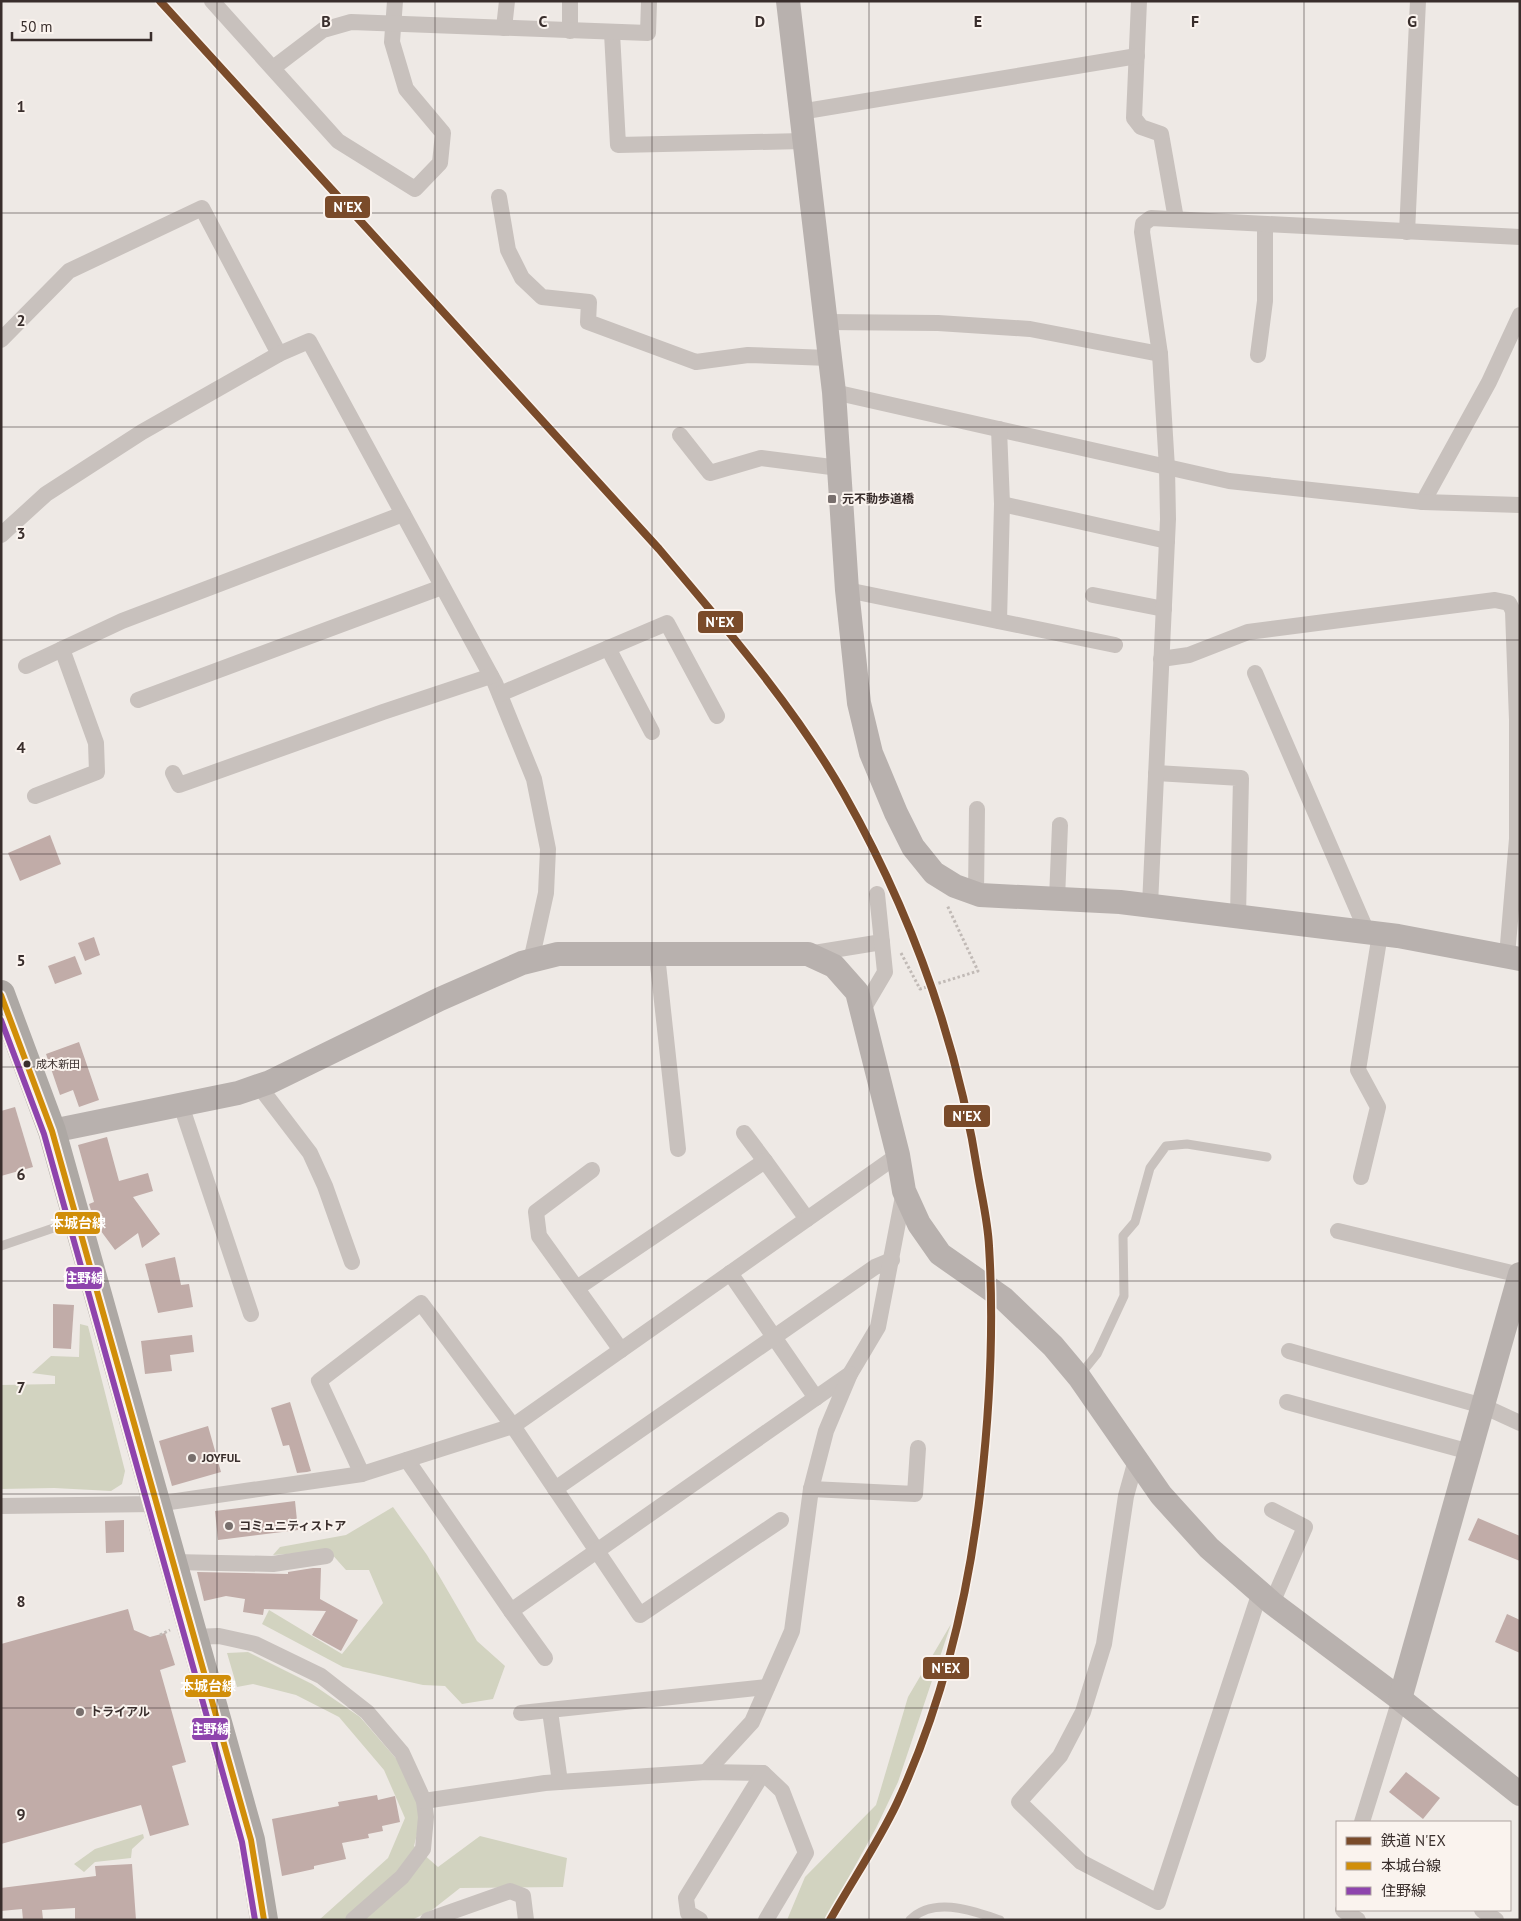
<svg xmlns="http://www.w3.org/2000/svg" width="1521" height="1921" viewBox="0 0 1521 1921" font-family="'PT Sans','Noto Sans JP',sans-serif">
<rect width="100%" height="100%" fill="#eee9e5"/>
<!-- green -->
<g fill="#d2d3c0">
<path d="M80 1324 88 1326 125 1471 122 1484 111 1491 54 1488 1 1489V1385L55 1384V1376L32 1373 51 1356 79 1357Z"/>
<path d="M393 1507 427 1555 477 1641 505 1666 493 1699 462 1704 445 1686 423 1685 343 1667 262 1624 269 1610 342 1654 383 1603 369 1570H346L329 1551 273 1555 280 1547 346 1535Z"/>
<path d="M951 1624 898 1782 876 1828 825 1920H787L805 1877 876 1805 908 1697Z"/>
<path d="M248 1652 312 1684 360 1717 400 1763 422 1815 414 1846 438 1867 480 1836 567 1858 563 1887 460 1888 432 1910 412 1920H319L388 1858 405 1818 384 1770 339 1717 296 1695 253 1684 237 1687 227 1653Z"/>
<path d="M143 1834 144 1838 132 1849 131 1858 95 1862 84 1872 74 1864 95 1849Z"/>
</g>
<!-- building -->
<g fill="#c1aca8">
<path d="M50 835 61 864 20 881 8 853Z"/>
<path d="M94 937 100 955 85 961 78 943Z"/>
<path d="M75 956 82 974 55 984 48 966Z"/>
<path d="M79 1042 99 1100 79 1107 73 1090 60 1095 46 1054Z"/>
<path d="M15 1107 33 1167 1 1176V1111Z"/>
<path d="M107 1137 119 1181 148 1173 153 1191 133 1197 160 1234 142 1248 138 1233 115 1250 95 1223 89 1204 94 1202 78 1145Z"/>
<path d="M175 1257 181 1285 189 1284 193 1307 158 1313 145 1264Z"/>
<path d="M53 1304 74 1305 71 1349 53 1348Z"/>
<path d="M192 1335 194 1352 170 1355 172 1371 145 1374 141 1341Z"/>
<path d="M290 1402 311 1471 307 1472 297 1473 289 1445 283 1446 271 1408Z"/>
<path d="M208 1426 221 1472 172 1486 159 1441Z"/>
<path d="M295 1501 298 1530 218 1540 215 1511Z"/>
<path d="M1478 1518 1520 1536V1561L1468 1540Z"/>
<path d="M124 1520V1552L106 1553 105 1521Z"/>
<path d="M313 1568H321L320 1599 358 1620 341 1651 312 1635 326 1611 264 1609 263 1615 243 1612 245 1599 226 1596 204 1601 197 1572 288 1574V1572Z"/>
<path d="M128 1609 134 1630 150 1637 165 1633 175 1665 160 1670 186 1762 172 1766 189 1825 150 1836 141 1805 1 1844V1644Z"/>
<path d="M1507 1614 1520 1620V1653L1495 1642Z"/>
<path d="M1406 1772 1440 1798 1423 1819 1389 1792Z"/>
<path d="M377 1795 378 1800 395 1796 400 1822 382 1826 383 1831 368 1834 369 1838 342 1843 346 1859 314 1866V1869L282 1876 272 1819 339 1806 338 1802Z"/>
<path d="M132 1864 136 1920H75V1908L42 1910 43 1919 32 1920H23L22 1909 1 1911V1888L96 1876 95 1866Z"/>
</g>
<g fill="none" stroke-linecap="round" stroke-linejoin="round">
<!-- path -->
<g stroke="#c1bab6" stroke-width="3" stroke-dasharray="2.5 2.5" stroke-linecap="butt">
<path d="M901 953 920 989 978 971 947 905"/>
<path d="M160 1635 170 1630"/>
</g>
<!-- lane -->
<g stroke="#c8c1bd" stroke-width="9">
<path d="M1 1246 74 1221"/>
<path d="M1080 1375 1097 1354 1124 1296 1123 1236 1135 1222 1150 1168 1166 1146 1187 1144 1267 1157"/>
<path d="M910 1920C934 1896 973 1911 1000 1920"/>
</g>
<!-- street -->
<g stroke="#c8c1bd" stroke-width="16">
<path d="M212 1 338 141 415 189 440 163 443 133 406 89 392 42 395 1"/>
<path d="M1139 1 1134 118 1141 127 1161 134 1176 219"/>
<path d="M504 28 507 1"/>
<path d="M570 31V1"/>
<path d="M612 33 618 145 803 141"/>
<path d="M273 68 323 30 351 22 648 33 649 1"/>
<path d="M800 112 1137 56"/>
<path d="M499 197 508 250 522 278 542 297 589 302 588 322 696 362 748 355 829 358"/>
<path d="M1407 232 1418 1"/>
<path d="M825 322 938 323 1030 329 1160 354"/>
<path d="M1 340 69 271 202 208 279 354"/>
<path d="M1258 355 1265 301V224"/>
<path d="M834 392 1229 481 1423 502 1489 382 1520 315"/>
<path d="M680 435 710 473 761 458 839 468"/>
<path d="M1423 502 1520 505"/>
<path d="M1002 504 1167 541"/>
<path d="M1 535 46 494 142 432 279 354 309 341 495 683 534 779 548 849 546 893 531 961"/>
<path d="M847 590 1115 645"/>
<path d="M1093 595 1164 609"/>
<path d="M999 621 1002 504 999 429"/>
<path d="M608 648 652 732"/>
<path d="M1161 659 1189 655 1248 632 1495 600 1509 603 1513 611 1517 720V839L1507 956"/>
<path d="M26 666 122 621 403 514"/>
<path d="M1255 673 1367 932"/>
<path d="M500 694 667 623 717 716"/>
<path d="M138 700 442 587"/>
<path d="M173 773 179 785 383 712 491 676"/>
<path d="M1156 773 1241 778 1238 916"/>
<path d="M35 796 97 772 96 743 62 649"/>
<path d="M976 894 977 809"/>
<path d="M1057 899 1060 825"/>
<path d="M1150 905 1168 519 1167 468 1160 354 1142 232 1143 224 1151 218 1520 237"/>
<path d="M808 954 882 942"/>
<path d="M657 955 678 1149"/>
<path d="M862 1011 885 972 877 894"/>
<path d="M259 1086 310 1153 325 1186 352 1262"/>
<path d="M181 1105 251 1314"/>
<path d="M744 1133 765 1161"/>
<path d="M592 1170 536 1212 539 1236 621 1350"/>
<path d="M1361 1177 1378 1107 1358 1070 1380 934"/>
<path d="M1338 1231 1520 1275"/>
<path d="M730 1273 816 1398"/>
<path d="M577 1288 765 1161 807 1219"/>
<path d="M1289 1351 1483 1406 1520 1423"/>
<path d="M1287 1402 1470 1452"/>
<path d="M407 1460 511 1611"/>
<path d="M1136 1460 1126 1496 1104 1644 1083 1712 1060 1756 1019 1802 1081 1862 1158 1902 1260 1592"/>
<path d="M362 1474 319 1381 421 1303 513 1426 640 1615 781 1520"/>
<path d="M555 1489 875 1267 892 1260"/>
<path d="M811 1489 915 1494 918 1448"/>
<path d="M1 1506 156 1504 362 1474 513 1426 898 1155"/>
<path d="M1272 1510 1305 1527 1272 1603"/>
<path d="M173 1562 273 1564 326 1556"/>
<path d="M194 1637 219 1636 255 1644 321 1676 367 1712 402 1753 424 1801 426 1817 423 1849 402 1877 353 1920"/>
<path d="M545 1658 511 1611 850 1374 878 1327 904 1191"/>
<path d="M550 1711 560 1782"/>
<path d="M521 1713 767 1687"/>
<path d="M706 1772 752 1722 792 1631 811 1489 826 1431 850 1374"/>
<path d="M424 1801 545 1783 706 1772 763 1773 782 1791 806 1853 766 1920"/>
<path d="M1362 1822 1400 1699"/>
<path d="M1343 1910 1358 1920"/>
<path d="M1482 1910 1496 1920"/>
<path d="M428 1920 510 1891 523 1896 526 1920"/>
<path d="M700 1920 688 1913 686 1898 763 1773"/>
</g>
<!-- secondary -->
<g stroke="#b8b1ae" stroke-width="24">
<path d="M788 1 834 392 847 590 859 703 871 753 896 813 913 847 934 873 955 886 980 895 1120 902 1398 936 1520 959"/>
<path d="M52 1131 238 1093 270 1082 440 999 522 963 558 954H808L834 966 857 992 898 1155 904 1191 919 1224 940 1254 1003 1298 1053 1346 1079 1377 1161 1495 1209 1548 1272 1603 1400 1699 1520 1794"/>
<path d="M1400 1699 1520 1274"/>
</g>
<!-- highway -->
<path stroke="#ada8a4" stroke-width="28" d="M1 994 52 1131 251 1840 264 1920"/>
<defs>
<path id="bus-1" d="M1 995 52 1131 251 1840 264 1920"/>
<path id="bus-2" d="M1 1020 44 1134 242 1842 255 1920"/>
</defs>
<!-- bus-1 casing -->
<use href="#bus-1" stroke="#faf3ee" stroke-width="10"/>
<!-- bus-2 casing -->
<use href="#bus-2" stroke="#faf3ee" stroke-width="10"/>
<!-- bus-1 -->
<use href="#bus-1" stroke="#d18e09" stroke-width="6"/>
<!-- bus-2 -->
<use href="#bus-2" stroke="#8e44ad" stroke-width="6"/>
<defs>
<path id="rail-1" d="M160 1 659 549C724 626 794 706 844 794 912 914 958 1043 979 1180 983 1202 988 1224 989 1246 994 1326 990 1406 981 1486 969 1594 943 1703 897 1803 878 1843 852 1881 830 1920"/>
</defs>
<!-- rail-1 casing -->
<use href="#rail-1" stroke="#faf3ee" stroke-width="11"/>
<!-- rail-1 -->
<use href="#rail-1" stroke="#7a4b2a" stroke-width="8"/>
</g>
<!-- grid -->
<path fill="none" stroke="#392e2c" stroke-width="1" stroke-opacity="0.55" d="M217 1V1920M435 1V1920M652 1V1920M869 1V1920M1086 1V1920M1304 1V1920M1 213H1520M1 427H1520M1 640H1520M1 854H1520M1 1067H1520M1 1281H1520M1 1494H1520M1 1708H1520"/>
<!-- markers -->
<g fill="#786f6d" stroke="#faf3ee" stroke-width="2">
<rect x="827" y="494" width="10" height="10" rx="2.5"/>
<circle cx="192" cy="1458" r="5"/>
<circle cx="229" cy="1526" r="5"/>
<circle cx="80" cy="1712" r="5"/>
</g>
<circle fill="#392e2c" stroke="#faf3ee" stroke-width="2" cx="27" cy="1064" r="4.5"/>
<g text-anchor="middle" stroke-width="4" stroke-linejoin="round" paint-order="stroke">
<!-- bus labels -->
<g font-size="11" fill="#392e2c" stroke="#faf3ee" text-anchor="start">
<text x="36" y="1068">成木新田</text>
</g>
<!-- poi labels -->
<g font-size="12" font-weight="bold" fill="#392e2c" stroke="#faf3ee" text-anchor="start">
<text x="842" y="503">元不動歩道橋</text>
<text x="202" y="1462">JOYFUL</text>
<text x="239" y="1530">コミュニティストア</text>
<text x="90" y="1716">トライアル</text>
</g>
</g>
<g font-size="16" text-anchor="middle" font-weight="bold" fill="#392e2c" stroke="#faf3ee" stroke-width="4" stroke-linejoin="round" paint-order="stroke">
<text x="326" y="27">B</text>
<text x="543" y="27">C</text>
<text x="760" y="27">D</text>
<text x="978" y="27">E</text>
<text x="1195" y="27">F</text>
<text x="1412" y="27">G</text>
<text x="21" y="112">1</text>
<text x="21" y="326">2</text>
<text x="21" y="539">3</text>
<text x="21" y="753">4</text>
<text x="21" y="966">5</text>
<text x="21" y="1180">6</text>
<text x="21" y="1393">7</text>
<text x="21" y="1607">8</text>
<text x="21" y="1820">9</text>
</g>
<g stroke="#faf3ee" stroke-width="2">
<rect x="324" y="195" width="47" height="24" rx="5" fill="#7a4b2a"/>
<rect x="697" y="610" width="47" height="24" rx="5" fill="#7a4b2a"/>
<rect x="943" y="1104" width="48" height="24" rx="5" fill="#7a4b2a"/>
<rect x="54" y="1211" width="47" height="24" rx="5" fill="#d18e09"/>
<rect x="65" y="1266" width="38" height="24" rx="5" fill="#8e44ad"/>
<rect x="922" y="1656" width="48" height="24" rx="5" fill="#7a4b2a"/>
<rect x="184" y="1674" width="48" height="24" rx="5" fill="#d18e09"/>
<rect x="191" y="1717" width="38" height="24" rx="5" fill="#8e44ad"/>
</g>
<g font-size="14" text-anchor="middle" font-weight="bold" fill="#fff">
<text x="348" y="212">N'EX</text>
<text x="720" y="627">N'EX</text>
<text x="967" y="1121">N'EX</text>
<text x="78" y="1228">本城台線</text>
<text x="84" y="1283">住野線</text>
<text x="946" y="1673">N'EX</text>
<text x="208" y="1691">本城台線</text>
<text x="210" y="1734">住野線</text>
</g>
<!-- border -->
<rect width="1521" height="1921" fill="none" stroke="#392e2c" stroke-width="5"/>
<!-- legend -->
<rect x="1336" y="1821" width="175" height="90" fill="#faf3ee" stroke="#ada4a0"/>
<rect x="1346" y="1837" width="25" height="8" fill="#7a4b2a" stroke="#ada4a0"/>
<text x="1381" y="1846" font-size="15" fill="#392e2c">鉄道 N'EX</text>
<rect x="1346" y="1862" width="25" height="8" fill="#d18e09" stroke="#ada4a0"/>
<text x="1381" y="1871" font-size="15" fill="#392e2c">本城台線</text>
<rect x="1346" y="1887" width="25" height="8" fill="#8e44ad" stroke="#ada4a0"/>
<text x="1381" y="1896" font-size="15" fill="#392e2c">住野線</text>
<!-- scale -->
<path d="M12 32v8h139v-8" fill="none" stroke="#392e2c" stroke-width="2.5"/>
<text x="20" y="32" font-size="15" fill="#392e2c" stroke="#faf3ee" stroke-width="4" paint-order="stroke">50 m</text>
</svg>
